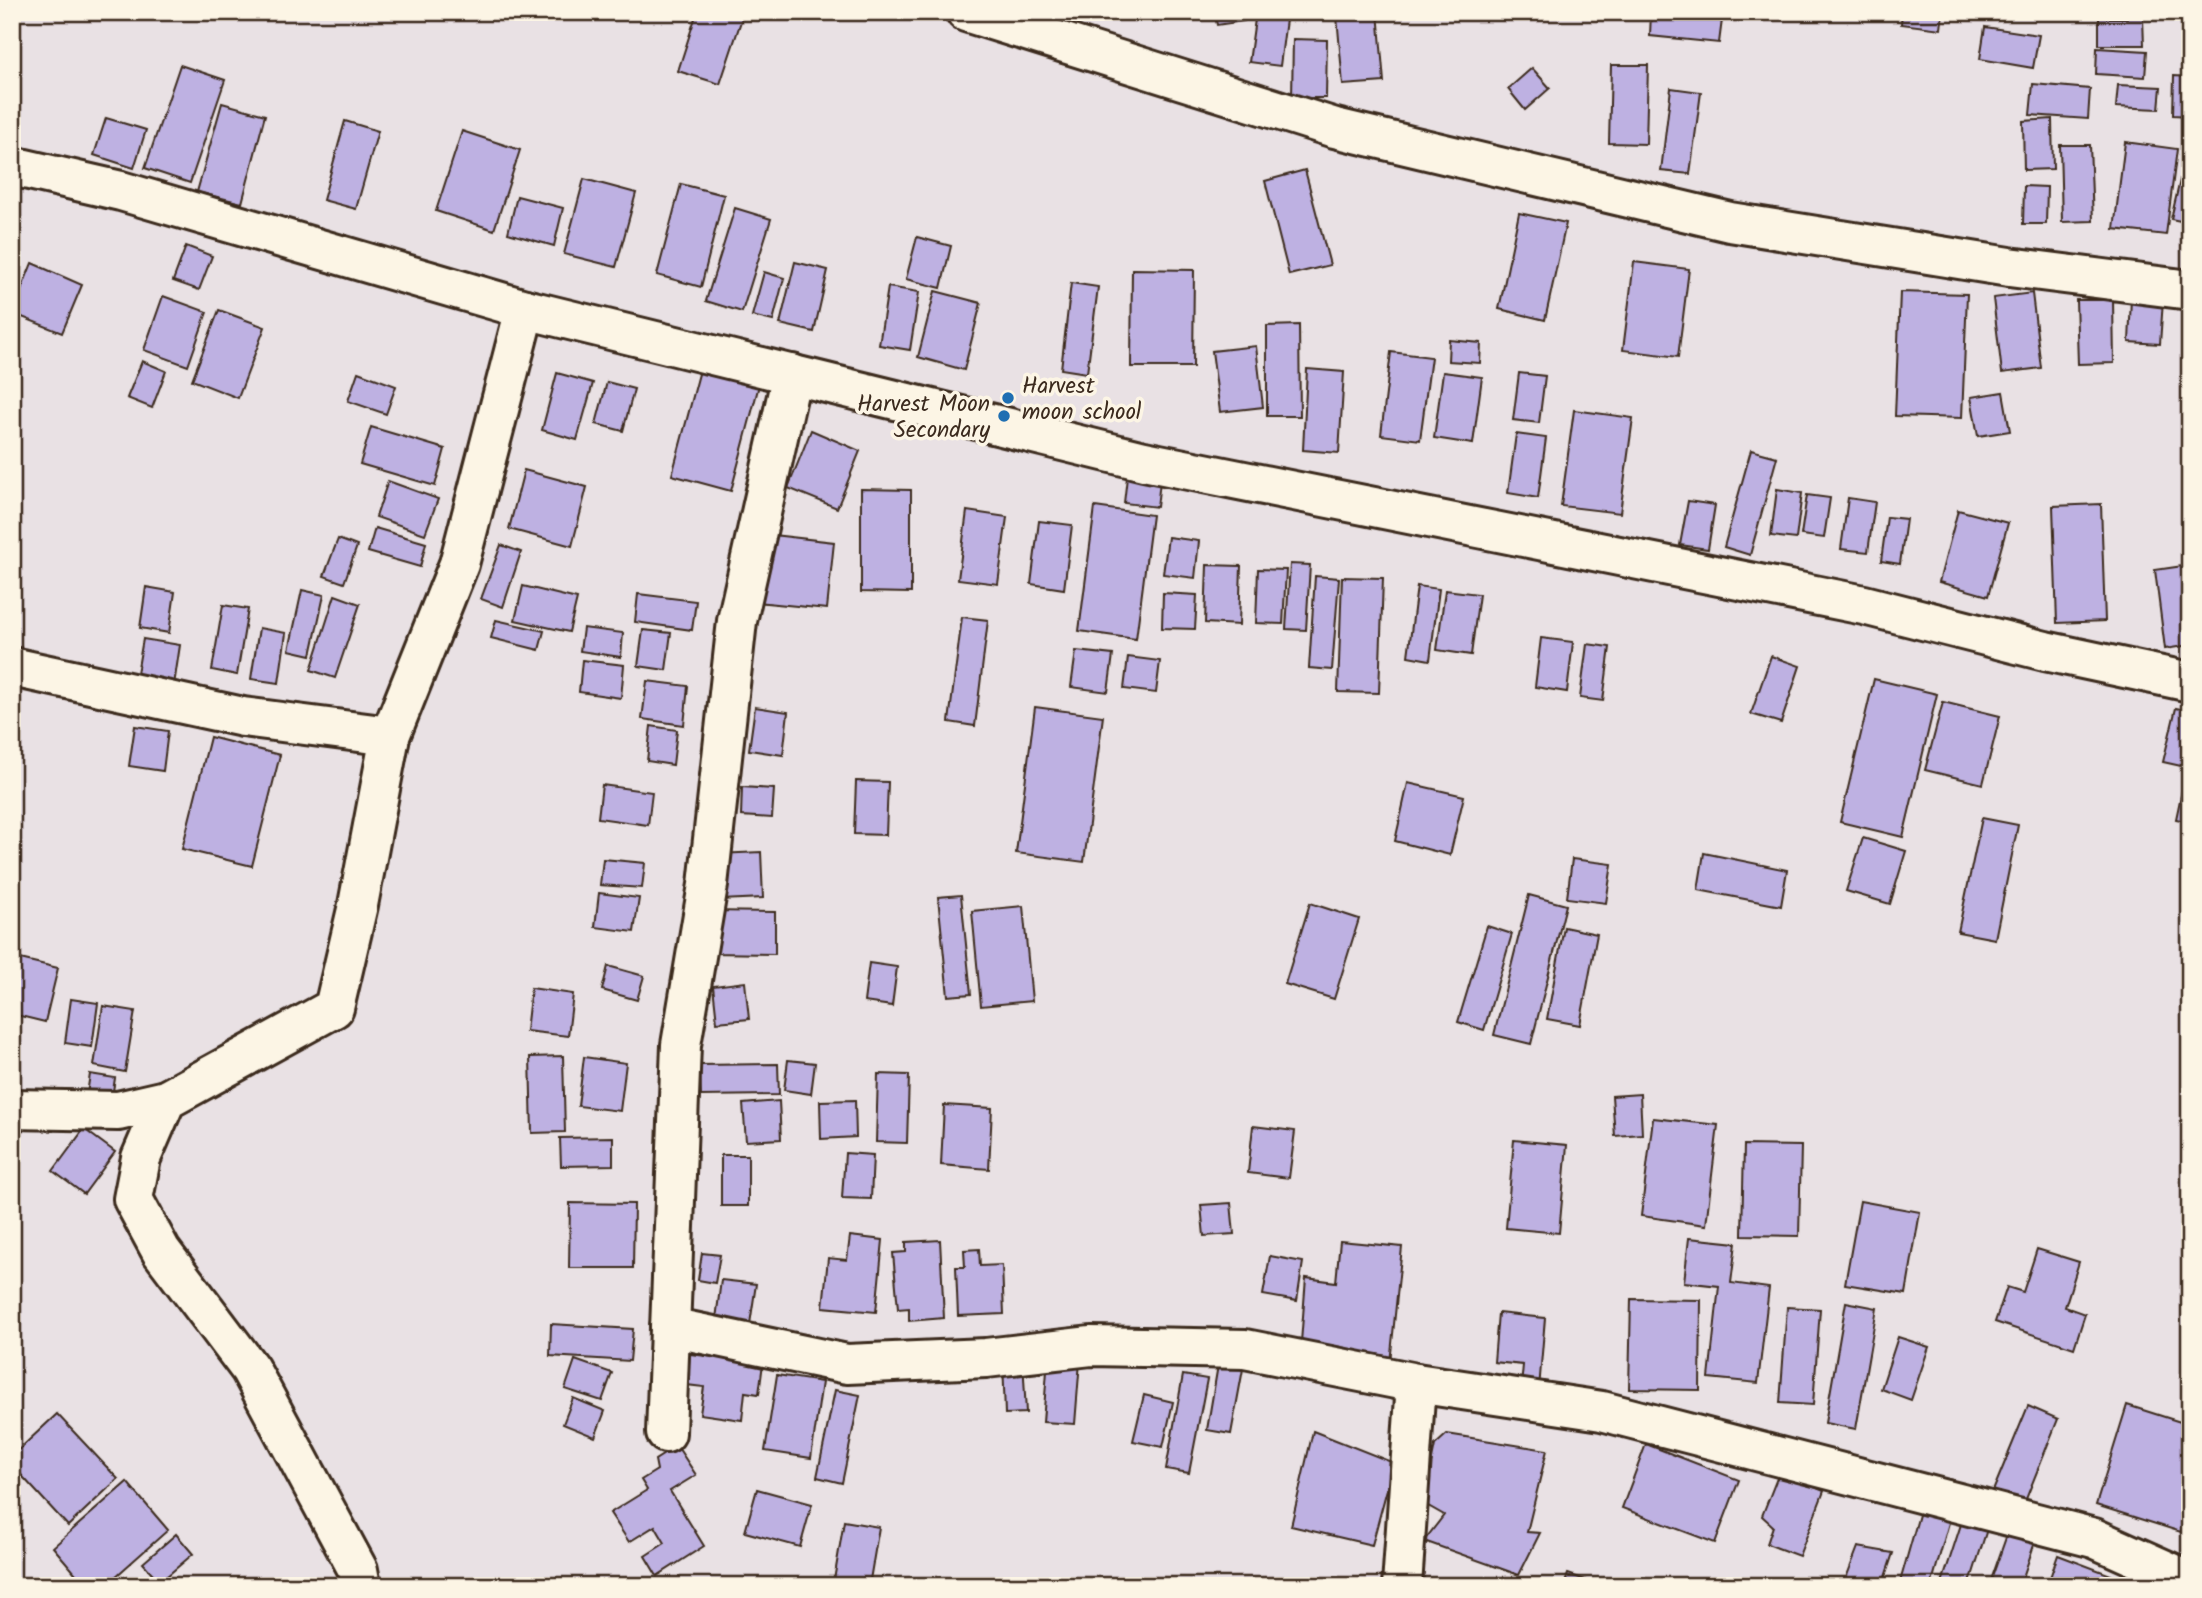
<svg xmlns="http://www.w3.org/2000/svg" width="2202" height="1598" viewBox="0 0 2202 1598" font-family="Kalam,sans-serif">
<rect width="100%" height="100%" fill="#e9e1e4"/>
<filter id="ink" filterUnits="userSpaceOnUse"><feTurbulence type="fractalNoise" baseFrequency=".0143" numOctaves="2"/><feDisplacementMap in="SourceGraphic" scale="14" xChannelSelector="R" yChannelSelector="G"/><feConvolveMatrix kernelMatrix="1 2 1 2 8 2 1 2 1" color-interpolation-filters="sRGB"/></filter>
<g filter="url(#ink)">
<!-- building -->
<g fill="#beb1e2" stroke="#3b2a1e" stroke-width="2">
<path d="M477 12H499L498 17Z"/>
<path d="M697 12H744L720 84 678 71Z"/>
<path d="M1122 12H1153L1122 16Z"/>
<path d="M1214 12H1243L1244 21 1217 25Z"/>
<path d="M1256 12H1287L1280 66 1249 62Z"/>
<path d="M1378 12 1384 82 1343 85 1337 16Z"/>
<path d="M1651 12H1723L1719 43 1650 36Z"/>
<path d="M1902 12H1943L1941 29 1901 24Z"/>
<path d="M2099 18H2143L2144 45H2099Z"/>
<path d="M1985 27 2039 35 2033 68 1980 59Z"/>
<path d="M1293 39 1327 40 1326 98H1292Z"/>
<path d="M2097 48 2147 51 2145 77 2096 74Z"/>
<path d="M180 65 225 80 190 183 145 168Z"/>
<path d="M1611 65H1648L1646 144 1609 143Z"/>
<path d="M1532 68 1550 88 1525 110 1508 89Z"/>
<path d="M2174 76 2190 77V116L2173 115Z"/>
<path d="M2033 84 2090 89 2088 119 2030 115Z"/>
<path d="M2118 85 2161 87 2159 109 2116 107Z"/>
<path d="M1671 88 1701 92 1690 174 1661 171Z"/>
<path d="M222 103 265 115 242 203 197 192Z"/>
<path d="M106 118 146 130 134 168 94 155Z"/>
<path d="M2052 119 2053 169 2024 170 2023 121Z"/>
<path d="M345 121 378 131 356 209 323 200Z"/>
<path d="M462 131 520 150 494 230 436 211Z"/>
<path d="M2125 142 2177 149 2166 235 2114 229Z"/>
<path d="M2060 145H2090L2093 221 2062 222Z"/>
<path d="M1305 170 1330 265 1289 275 1265 181Z"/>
<path d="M2181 176 2190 178V223L2171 219Z"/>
<path d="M584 179 636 193 616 267 564 254Z"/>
<path d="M681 184 724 195 701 287 657 275Z"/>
<path d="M2024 186 2047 187 2046 224H2023Z"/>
<path d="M517 196 563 208 554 246 508 233Z"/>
<path d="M735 208 771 219 742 312 706 301Z"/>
<path d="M1519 213 1566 223 1545 320 1499 309Z"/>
<path d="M917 237 951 246 941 288 906 279Z"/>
<path d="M186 246 212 256 199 290 173 281Z"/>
<path d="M12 261 18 263 12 279Z"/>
<path d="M795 262 828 270 814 332 780 324Z"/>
<path d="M1634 262 1689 269 1678 357 1623 350Z"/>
<path d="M32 263 82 285 62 333 12 313Z"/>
<path d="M1132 269 1194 270 1193 367H1131Z"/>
<path d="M764 272 784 278 773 321 752 316Z"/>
<path d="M1071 283 1098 287 1087 373 1061 369Z"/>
<path d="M888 287 919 292 910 350 879 345Z"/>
<path d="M935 291 981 303 964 370 918 357Z"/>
<path d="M1900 292 1967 294 1962 418 1895 416Z"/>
<path d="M2032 293 2041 368 2002 373 1993 298Z"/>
<path d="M163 296 207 312 188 366 144 350Z"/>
<path d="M2131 298 2163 300 2160 344 2129 342Z"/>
<path d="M2076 300H2113L2114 363 2078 364Z"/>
<path d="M219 310 265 327 238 398 192 380Z"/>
<path d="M1299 325 1300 416H1267V326Z"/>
<path d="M1449 340 1481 343 1480 363 1448 361Z"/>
<path d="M1256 346 1263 407 1220 412 1212 351Z"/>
<path d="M1391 352 1431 357 1420 440 1381 435Z"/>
<path d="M142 361 166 371 152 408 127 398Z"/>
<path d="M1307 369 1344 372 1339 453 1303 450Z"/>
<path d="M700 370 759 385 731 491 672 475Z"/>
<path d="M358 372 396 386 386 414 348 401Z"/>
<path d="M1443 372 1482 377 1473 444 1434 438Z"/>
<path d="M557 373 593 383 577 440 542 430Z"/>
<path d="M1519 373 1545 376 1539 423 1513 420Z"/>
<path d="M607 382 634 389 623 431 596 424Z"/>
<path d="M2003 392 2010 431 1978 436 1971 397Z"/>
<path d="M1574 410 1633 418 1620 513 1561 506Z"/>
<path d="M371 427 445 449 435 486 360 464Z"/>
<path d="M811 430 860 451 837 508 788 488Z"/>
<path d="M1516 434 1546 438 1538 498 1508 493Z"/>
<path d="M1751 450 1777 457 1750 555 1724 547Z"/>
<path d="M524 470 587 487 572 546 509 529Z"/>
<path d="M1127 477 1160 481 1157 507 1124 503Z"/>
<path d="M388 481 438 499 425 534 376 517Z"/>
<path d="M861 489 911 490V593L861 592Z"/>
<path d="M1777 489 1802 493 1796 539 1771 536Z"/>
<path d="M1807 495 1830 498 1824 538 1801 535Z"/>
<path d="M1848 498 1875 502 1868 552 1841 549Z"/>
<path d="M1688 501 1715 505 1708 549 1680 545Z"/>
<path d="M2101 504 2105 621 2057 623 2053 506Z"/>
<path d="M1095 507 1152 515 1136 639 1079 631Z"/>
<path d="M1958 510 2008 523 1988 596 1939 582Z"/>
<path d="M967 511 1007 517 998 584 958 579Z"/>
<path d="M1887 517 1906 519 1900 564 1881 561Z"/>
<path d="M1039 521 1072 525 1064 589 1031 584Z"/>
<path d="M375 528 426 543 420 567 368 552Z"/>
<path d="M764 534 834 542 827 609 757 602Z"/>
<path d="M1168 537 1199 541 1195 578 1163 574Z"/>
<path d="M338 539 357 546 344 583 324 576Z"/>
<path d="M501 545 521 552 503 607 481 599Z"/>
<path d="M1290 564 1310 565 1306 630 1286 629Z"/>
<path d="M1207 565 1241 566 1239 625 1205 623Z"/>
<path d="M2190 565V645L2165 649 2155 570Z"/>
<path d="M1258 569 1286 570 1283 624 1256 623Z"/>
<path d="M1315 576 1339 578 1332 670 1309 668Z"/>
<path d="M1342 577 1383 578 1379 693 1338 692Z"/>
<path d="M523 586 577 599 569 632 515 620Z"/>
<path d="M1417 586 1439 589 1430 660 1408 656Z"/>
<path d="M146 587 175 592 169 633 140 628Z"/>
<path d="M302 590 324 595 311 655 289 650Z"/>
<path d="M1445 590 1479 594 1471 655 1437 650Z"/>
<path d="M1163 593 1197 595 1195 629 1162 628Z"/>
<path d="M638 594 696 601 692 630 635 622Z"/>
<path d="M335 595 360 604 335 678 311 670Z"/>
<path d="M223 605 248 609 237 675 212 670Z"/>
<path d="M962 617 988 620 975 726 949 722Z"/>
<path d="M496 620 544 631 539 650 491 638Z"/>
<path d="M259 628 286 633 279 683 251 679Z"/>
<path d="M583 628 623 633 621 657 580 651Z"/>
<path d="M643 630 671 633 666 670 638 666Z"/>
<path d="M1541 638 1573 642 1567 692 1535 687Z"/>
<path d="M143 639 180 645 174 685 136 679Z"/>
<path d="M1587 644 1610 647 1603 701 1580 698Z"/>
<path d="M1076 651 1113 655 1108 692 1071 687Z"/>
<path d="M1771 656 1800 666 1781 723 1751 714Z"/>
<path d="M1128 657 1160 661 1156 693 1124 689Z"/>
<path d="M582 660 624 665 621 698 579 692Z"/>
<path d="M1874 679 1937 694 1903 837 1840 822Z"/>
<path d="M647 681 688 686 684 725 642 719Z"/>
<path d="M1943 702 2000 716 1983 784 1925 770Z"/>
<path d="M755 707 788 712 783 755 749 750Z"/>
<path d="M1035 707 1103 716 1084 862 1016 853Z"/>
<path d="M2176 708 2190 711V768L2163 762Z"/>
<path d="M135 726 168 731 163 771 129 766Z"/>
<path d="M651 726 677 730 673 765 647 761Z"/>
<path d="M210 737 280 755 252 866 182 849Z"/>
<path d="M856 781 888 782 886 835 854 834Z"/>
<path d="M2184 781 2190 782V822L2176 819Z"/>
<path d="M1408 783 1464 796 1450 855 1395 841Z"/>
<path d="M602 785 652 792 648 825 598 818Z"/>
<path d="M742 787 774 789 772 818 741 816Z"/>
<path d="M1982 818 2018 825 1995 939 1958 932Z"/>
<path d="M1863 838 1906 851 1890 904 1846 891Z"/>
<path d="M761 852 763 898 721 900 718 854Z"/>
<path d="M1704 853 1787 870 1781 906 1698 890Z"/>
<path d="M603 859 645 863 642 888 600 885Z"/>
<path d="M1572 859 1612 864 1606 903 1567 898Z"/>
<path d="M599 893 639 898 634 932 595 927Z"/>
<path d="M961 895 971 994 948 996 938 897Z"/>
<path d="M1529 895 1566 905 1531 1044 1494 1035Z"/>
<path d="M1310 903 1359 919 1334 999 1285 984Z"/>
<path d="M1023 906 1032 1001 981 1006 972 911Z"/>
<path d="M712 911 775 912V954L712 953Z"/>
<path d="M1487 926 1512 934 1484 1030 1458 1022Z"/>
<path d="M1564 927 1597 934 1580 1025 1547 1019Z"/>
<path d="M12 957 58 968 45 1022 12 1014Z"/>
<path d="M869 963 897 967 892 1006 864 1002Z"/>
<path d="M608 966 644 976 637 1000 602 990Z"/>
<path d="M745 982 749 1019 717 1022 713 986Z"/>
<path d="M531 988 573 994 568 1036 526 1031Z"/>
<path d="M71 999 98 1003 92 1047 65 1043Z"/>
<path d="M103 1006 135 1011 125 1072 94 1066Z"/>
<path d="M563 1056 565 1132 532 1133 530 1057Z"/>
<path d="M584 1057 626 1063 620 1111 578 1106Z"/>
<path d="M788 1060 815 1063 811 1094 784 1090Z"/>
<path d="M778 1064 779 1095 701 1096 700 1065Z"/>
<path d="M90 1074 115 1078 112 1098 87 1094Z"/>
<path d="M878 1074 909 1075 907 1143 876 1142Z"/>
<path d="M1640 1094 1642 1134 1615 1136 1612 1096Z"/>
<path d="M855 1100 856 1137 821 1139 820 1101Z"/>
<path d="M779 1101 781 1139 746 1141 743 1104Z"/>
<path d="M944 1105 992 1108 989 1169 941 1165Z"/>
<path d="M1653 1118 1718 1125 1706 1225 1641 1216Z"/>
<path d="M1253 1126 1295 1131 1289 1178 1248 1173Z"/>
<path d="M84 1129 115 1152 84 1194 53 1171Z"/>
<path d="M613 1137V1165L561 1166 560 1138Z"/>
<path d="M1514 1140 1567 1145 1559 1233 1506 1228Z"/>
<path d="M1744 1145 1801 1146 1799 1236 1742 1235Z"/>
<path d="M845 1153 873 1155 871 1199 842 1198Z"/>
<rect x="721" y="1155" width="27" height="51"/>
<path d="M1860 1201 1920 1212 1906 1294 1845 1284Z"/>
<path d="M570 1203 634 1204 633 1268H569Z"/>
<path d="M1231 1203 1234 1234 1204 1236 1201 1205Z"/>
<path d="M850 1236 883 1240 876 1312 823 1307 828 1258 847 1260Z"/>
<path d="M1689 1238 1736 1243 1731 1283 1769 1288 1758 1383 1709 1378 1719 1286 1684 1282Z"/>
<path d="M940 1240 944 1318 909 1321V1308L898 1309 893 1253 906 1252V1242Z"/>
<path d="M1340 1241 1402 1247 1390 1363 1300 1355 1306 1278 1336 1282Z"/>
<path d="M979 1249 980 1266 1002 1265 1004 1314 958 1316 956 1267H965L964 1250Z"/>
<path d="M2037 1249 2079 1262 2065 1307 2085 1314 2074 1348 1995 1322 2007 1287 2023 1292Z"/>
<path d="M702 1253 720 1255 715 1283 698 1280Z"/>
<path d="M1270 1256 1303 1262 1297 1301 1263 1295Z"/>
<path d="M721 1280 756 1284 750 1324 716 1319Z"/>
<path d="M1631 1299 1701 1300 1700 1390 1629 1389Z"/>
<path d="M1846 1302 1877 1308 1856 1429 1825 1423Z"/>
<path d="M1787 1307 1820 1309 1813 1405 1780 1403Z"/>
<path d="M1498 1313 1545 1318 1539 1389 1521 1387 1523 1365 1494 1362Z"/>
<path d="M551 1324 633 1329 630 1361 550 1356Z"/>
<path d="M1898 1337 1929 1347 1911 1400 1881 1389Z"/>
<path d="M690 1354 763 1363 759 1394 745 1392 742 1420 700 1414 704 1387 687 1385Z"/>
<path d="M1048 1358 1080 1361 1075 1424 1043 1422Z"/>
<path d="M575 1360 612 1373 602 1401 565 1389Z"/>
<path d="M1003 1360H1023L1026 1413 1005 1414Z"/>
<path d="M1218 1365 1243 1369 1231 1434 1207 1430Z"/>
<path d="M777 1375 822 1382 811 1458 765 1451Z"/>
<path d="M1183 1375 1207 1379 1189 1473 1166 1469Z"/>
<path d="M835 1390 860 1395 842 1483 817 1477Z"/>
<path d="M1144 1395 1173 1402 1163 1447 1133 1441Z"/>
<path d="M573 1398 605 1411 595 1437 563 1424Z"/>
<path d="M2127 1405 2190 1425V1503L2181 1532 2096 1505Z"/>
<path d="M2028 1406 2058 1419 2024 1504 1993 1491Z"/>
<path d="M57 1414 118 1479 68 1526 12 1465V1456Z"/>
<path d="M1313 1431 1394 1463 1372 1545 1291 1526Z"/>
<path d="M1447 1434 1547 1450 1527 1532 1540 1533 1519 1575 1424 1541 1444 1515 1423 1503 1435 1445Z"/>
<path d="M1646 1444 1739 1480 1715 1543 1622 1508Z"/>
<path d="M677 1446 696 1475 670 1491 704 1546 657 1576 645 1556 665 1543 655 1526 629 1542 610 1513 647 1490 641 1480 657 1470 655 1460Z"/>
<path d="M1779 1473 1824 1491 1799 1556 1767 1544 1773 1526 1762 1516Z"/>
<path d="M127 1482 168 1530 105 1586H86L53 1547Z"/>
<path d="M757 1489 812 1504 800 1547 745 1532Z"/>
<path d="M1922 1504 1952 1512 1931 1586H1912L1900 1582Z"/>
<path d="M1964 1515 1989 1523 1969 1586H1941Z"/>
<path d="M844 1521 879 1527 869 1586H833Z"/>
<path d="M2009 1529 2036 1539 2020 1586H1996L1990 1583Z"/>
<path d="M176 1534 193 1554 160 1582 143 1563Z"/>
<path d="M1858 1547 1893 1553 1882 1586H1843Z"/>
<path d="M2058 1555 2111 1575 2107 1586H2047Z"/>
<path d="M1568 1574 1603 1586H1564Z"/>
</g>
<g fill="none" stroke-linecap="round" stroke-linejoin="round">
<defs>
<g id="minor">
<path d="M966 12 1335 128 1730 222 2009 267 2190 290"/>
<path d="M12 166 121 191 525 309 1144 461 1864 605 2045 651 2190 682"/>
<path d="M12 667 243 717 390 736"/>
<path d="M12 1109 118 1111 166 1100"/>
<path d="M670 1327 847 1364 986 1358 1091 1346 1245 1349 1416 1383 1602 1411 2094 1538 2190 1581"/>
<path d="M666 1433 681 1045 708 885 737 621 792 374"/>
<path d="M361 1586 358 1570 250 1369 161 1251 133 1199 141 1158 166 1100 334 1008 358 905 390 736 459 564 525 309"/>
<path d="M1402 1586 1416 1383"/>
</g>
</defs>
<!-- minor casing -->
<use href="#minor" stroke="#3b2a1e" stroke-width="44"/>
<!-- minor -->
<use href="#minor" stroke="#fcf5e5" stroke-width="38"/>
</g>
</g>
<!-- markers -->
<g fill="#1f6fb2" stroke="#fcf5e5" stroke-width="2.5">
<circle cx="1008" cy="398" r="7"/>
<circle cx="1004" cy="416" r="7"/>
</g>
<g text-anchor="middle" stroke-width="7" stroke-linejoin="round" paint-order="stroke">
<!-- poi labels -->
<g font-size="23" fill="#3b2a1e" stroke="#fcf5e5" text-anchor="start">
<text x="1022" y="393">Harvest<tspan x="1022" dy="26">moon school</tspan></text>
<text x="990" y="411" text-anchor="end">Harvest Moon<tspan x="990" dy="26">Secondary</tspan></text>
</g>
</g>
<!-- margin -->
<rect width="2202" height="1598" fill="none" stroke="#fcf5e5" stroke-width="42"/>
<rect x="21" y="21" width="2160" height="1556" fill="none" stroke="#3b2a1e" stroke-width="2.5" filter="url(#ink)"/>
</svg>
